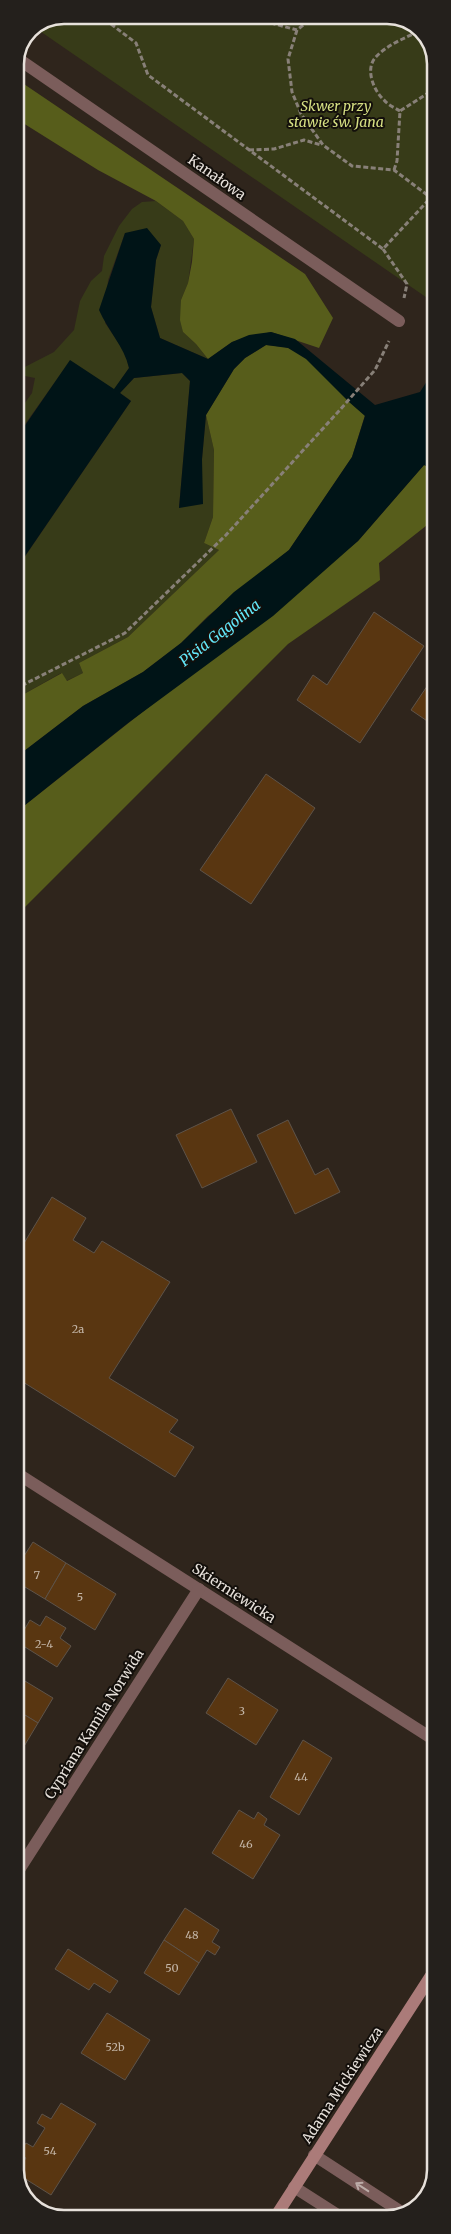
<svg xmlns="http://www.w3.org/2000/svg" width="451" height="2234" viewBox="0 0 451 2234" font-family="Merriweather,serif">
<rect width="100%" height="100%" fill="#2f251c"/>
<!-- green -->
<g fill="#373b18">
<path d="M64 15H393L421 29 436 57V304L34 27Z"/>
<path d="M156 201 183 221 194 239 188 283 181 300 183 332 196 344 208 359 160 338 151 307 156 260 161 245 125 233 108 280 105 323 125 352 129 368 114 390 70 361 15 438V417L32 393 35 378 15 374V372L54 352 74 330 80 301 91 281 102 271 104 256 119 226 132 209 142 202Z"/>
<path d="M182 373 190 381 179 508 202 459 206 415 214 450 213 517 204 543 219 550 128 637 79 663 83 673 66 681 61 673 15 699V558L22 561 131 401 120 393 134 378Z"/>
</g>
<!-- forest -->
<g fill="#575d1b">
<path d="M15 78 305 274 333 318 319 348 271 332 232 342 208 359 196 344 183 332 180 320 181 300 188 283 192 262 194 239 183 221 156 201 98 170 15 118Z"/>
<path d="M266 345C273 346 282 346 289 348 318 360 341 396 365 415L352 457 289 550 208 616 181 643 143 672 83 706 15 758V699L62 673 67 681 83 673 79 663 128 637 219 550 204 543 213 517 214 450 206 415 234 369 245 358Z"/>
<path d="M424 465 436 470V518L379 563 380 580 288 644 15 917V813L358 541Z"/>
</g>
<!-- water -->
<path fill="#001417" d="M147 228 161 245 156 260 151 307 160 338 208 359 232 342 249 335 271 332 295 339 375 405 420 392 436 367V470L424 465 358 541 273 616 128 723 15 813V758L83 706 143 672 181 643 234 592 289 550 352 457 365 416 349 402 306 359 288 348 266 345 245 358 234 369 206 415 202 459 203 504 179 508 190 381 182 373 134 378 120 393 131 401 21 562 15 558V440L70 360 114 389 129 368C124 346 108 331 99 310L125 233Z"/>
<!-- building -->
<g fill="#593611" stroke="#5e5349">
<path d="M374 612 424 646 360 743 297 700 313 675 327 685Z"/>
<path d="M436 673V727L411 710Z"/>
<path d="M266 774 315 808 251 904 200 870Z"/>
<path d="M231 1109 257 1162 202 1188 176 1135Z"/>
<path d="M288 1120 315 1175 328 1168 340 1192 295 1214 257 1135Z"/>
<path d="M52 1197 86 1218 73 1240 94 1253 102 1241 170 1282 109 1378 178 1420 169 1432 194 1447 175 1477 15 1377V1258Z"/>
<path d="M33 1542 66 1563 45 1599 15 1581V1570Z"/>
<path d="M66 1563 116 1594 95 1630 45 1599Z"/>
<path d="M46 1616 66 1628 60 1638 71 1646 57 1667 17 1642 30 1620 40 1626Z"/>
<path d="M15 1675 53 1698 38 1723 15 1709Z"/>
<path d="M228 1678 278 1710 256 1745 206 1713Z"/>
<path d="M15 1709 38 1723 23 1748 15 1744Z"/>
<path d="M303 1740 332 1758 299 1815 270 1797Z"/>
<path d="M239 1810 254 1819 258 1812 267 1819 264 1825 280 1835 253 1879 212 1853Z"/>
<path d="M185 1908 219 1930 212 1942 220 1947 215 1955 207 1950 199 1963 164 1940Z"/>
<path d="M164 1940 199 1963 179 1995 144 1973Z"/>
<path d="M68 1949 118 1981 110 1993 94 1983 89 1990 55 1969Z"/>
<path d="M107 2013 150 2040 125 2080 81 2053Z"/>
<path d="M61 2103 96 2124 51 2195 16 2173 26 2158 19 2154 26 2143 33 2147 45 2128 37 2123 42 2114 51 2119Z"/>
</g>
<g fill="none" stroke-linecap="round" stroke-linejoin="round">
<!-- path -->
<g stroke="#888078" stroke-width="3" stroke-dasharray="5 2.5" stroke-linecap="butt">
<path d="M99 15 136 43 148 75 383 249 436 192"/>
<path d="M258 15 271 23 297 30 316 15"/>
<path d="M297 30 288 59 292 92 301 114 323 145 352 166 394 170 430 197"/>
<path d="M400 111C395 108 388 105 384 100 374 91 365 70 375 58 386 45 407 37 422 30"/>
<path d="M249 150 274 149 304 140 321 145"/>
<path d="M394 170 397 161 400 111 436 88"/>
<path d="M383 249 407 284 404 298"/>
<path d="M15 689 125 633 226 535 338 412 375 370 389 341"/>
</g>
<!-- lane -->
<g stroke="#7b5d5b" stroke-width="12">
<path d="M17 58 399 321"/>
<path d="M314 2155 403 2213"/>
<path d="M294 2187 344 2219"/>
</g>
<!-- street -->
<g stroke="#7b5d5b" stroke-width="12">
<path d="M15 1472 436 1741"/>
<path d="M15 1876 199 1589"/>
</g>
<!-- secondary -->
<path stroke="#ab7b79" stroke-width="12" d="M274 2219 436 1968"/>
</g>
<!-- one-way arrows -->
<defs><path id="oneway-shaft" d="M-6 0H5M1.5-3L5.5 0L1.5 3" fill="none" stroke-width="1.6" stroke-linecap="round" stroke-linejoin="round" transform="scale(1.25)"/></defs>
<use stroke="#bcaca8" href="#oneway-shaft" transform="translate(362 2187) rotate(-147)"/>
<g text-anchor="middle" stroke-width="4" stroke-linejoin="round" paint-order="stroke">
<!-- number labels -->
<g font-size="11" fill="#c4b6a8">
<text x="78" y="1333">2a</text>
<text x="37" y="1579">7</text>
<text x="80" y="1601">5</text>
<text x="44" y="1648">2-4</text>
<text x="242" y="1715">3</text>
<text x="301" y="1781">44</text>
<text x="246" y="1848">46</text>
<text x="192" y="1939">48</text>
<text x="172" y="1972">50</text>
<text x="115" y="2051">52b</text>
<text x="50" y="2155">54</text>
</g>
<!-- park labels -->
<g font-size="14" font-style="italic" fill="#d6e083" stroke="#130f0b">
<text x="336" y="111">Skwer przy<tspan x="336" dy="16">stawie św. Jana</tspan></text>
</g>
<!-- street labels -->
<g font-size="14" fill="#e7e1db" stroke="#130f0b">
<text transform="translate(217 177) rotate(35)" y="5">Kanałowa</text>
<text transform="translate(234 1593) rotate(33)" y="5">Skierniewicka</text>
<text transform="translate(94 1724) rotate(-58)" y="5">Cypriana Kamila Norwida</text>
<text transform="translate(342 2085) rotate(-57)" y="5">Adama Mickiewicza</text>
</g>
<!-- water labels -->
<g font-size="15" font-style="italic" fill="#63e8fa" stroke="#130f0b">
<text transform="translate(220 633) rotate(-38)" y="5">Pisia Gągolina</text>
</g>
</g>
<!-- crop -->
<path d="M0 0H451V2234H0ZM64 24H387A40 40 0 0 1 427 64V2170A40 40 0 0 1 387 2210H64A40 40 0 0 1 24 2170V64A40 40 0 0 1 64 24Z" fill="#24201c" fill-rule="evenodd"/>
<path fill="none" stroke="#e7e1db" stroke-width="2.5" d="M64 24H387A40 40 0 0 1 427 64V2170A40 40 0 0 1 387 2210H64A40 40 0 0 1 24 2170V64A40 40 0 0 1 64 24Z"/>
</svg>
